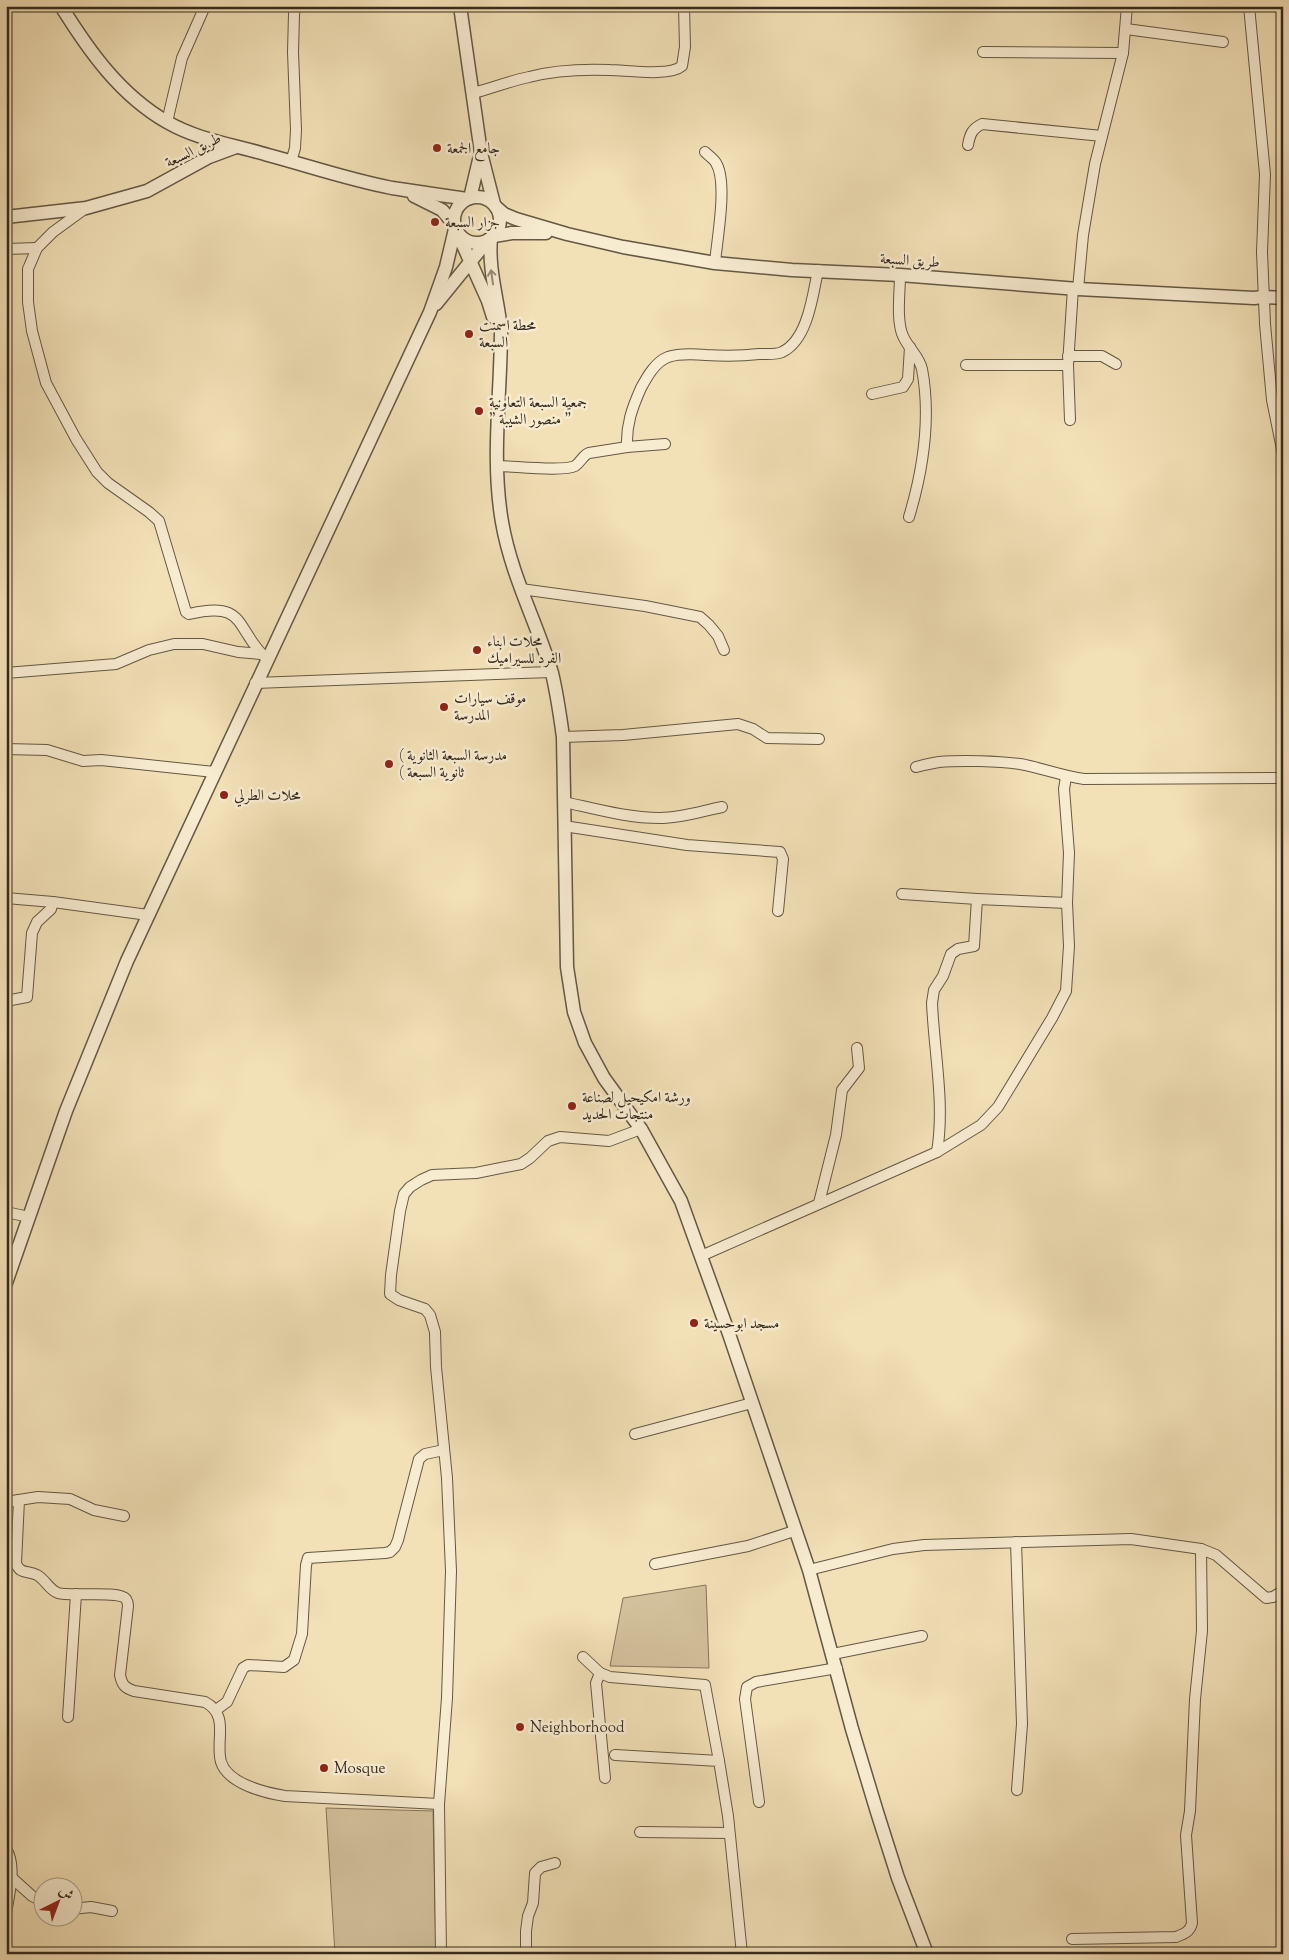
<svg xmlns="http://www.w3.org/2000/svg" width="1289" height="1960" viewBox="0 0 1289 1960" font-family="'Sorts Mill Goudy',Amiri,serif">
<rect width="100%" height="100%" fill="#f2e0b6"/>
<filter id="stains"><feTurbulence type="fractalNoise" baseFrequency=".004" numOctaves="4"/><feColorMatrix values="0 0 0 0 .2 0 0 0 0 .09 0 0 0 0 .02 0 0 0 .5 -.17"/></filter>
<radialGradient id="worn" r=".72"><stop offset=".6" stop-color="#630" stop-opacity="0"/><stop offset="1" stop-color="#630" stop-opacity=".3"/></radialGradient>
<!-- green -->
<g fill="#d2c19c" stroke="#83765d">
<path d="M706 1585 709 1668 610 1666 623 1598Z"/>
<path d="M326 1808 433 1811 436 1954H335Z"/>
</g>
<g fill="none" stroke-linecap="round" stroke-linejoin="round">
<defs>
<g id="minor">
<path d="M1249 6 1265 174 1262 252 1265 324 1272 400 1283 454"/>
<path d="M1126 29 1223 42"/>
<path d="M983 52 1123 53"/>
<path d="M473 93C492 88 510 81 529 77 555 70 583 69 610 70 626 70 669 77 682 66L685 47 684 6"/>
<path d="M167 122 182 58 205 6"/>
<path d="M968 145C970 134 972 129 982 124L1102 136"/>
<path d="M705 152C709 156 714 159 716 163 728 182 717 239 715 263"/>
<path d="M291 162 295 148 296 130 293 52 294 14 296 6"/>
<path d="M86 208 53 232 37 248 28 269V302L32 331 46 383 76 439 97 472 108 483 149 512 159 521 186 612 189 614C248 600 234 629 267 659"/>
<path d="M6 249 37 248"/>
<path d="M900 275C900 292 896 321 903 336 908 348 919 356 922 369 931 417 923 470 909 517"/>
<path d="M1078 289 1083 235 1095 164 1123 53 1127 6"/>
<path d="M1068 356H1102L1116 364"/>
<path d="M966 365H1068"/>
<path d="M872 394 903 387 908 379 910 347"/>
<path d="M1070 420 1068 365 1073 288"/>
<path d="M627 447C626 425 632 408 641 388 647 377 655 362 668 357 680 353 694 354 706 355 724 356 742 356 759 354 766 354 776 355 782 352 808 340 813 294 818 270"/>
<path d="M497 466C513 466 563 472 575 466 581 462 583 455 589 453L627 447 665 444"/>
<path d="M521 589 645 606 700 617 709 625 718 636 724 650"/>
<path d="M6 673 116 664 149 650 174 644H203L238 652 261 654"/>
<path d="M255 683 551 672"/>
<path d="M563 737 623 735 738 724 753 729 767 738 819 739"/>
<path d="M6 749 47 750 83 761 101 760 214 772"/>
<path d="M916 767C924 765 932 763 939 762 960 760 999 761 1020 764 1042 768 1062 776 1084 779L1283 778"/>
<path d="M564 802C596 809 628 818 660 818 681 818 702 811 722 807"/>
<path d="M564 826 687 845 780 852 783 859 778 911"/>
<path d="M902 894 977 899"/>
<path d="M6 898 53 902 148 915"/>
<path d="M6 1004 11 1000 27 997 32 933 37 922 51 909 53 902"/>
<path d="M937 1152C945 1104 934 1051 932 1003L934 990 943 976 951 954 958 949 974 946 977 899 1067 903"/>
<path d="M819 1203 836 1135 842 1090 859 1068 857 1048"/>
<path d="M6 1212 29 1217"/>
<path d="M701 1256 937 1152 981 1125 998 1107 1052 1018 1066 991 1069 946 1067 903 1069 853 1064 789 1066 777"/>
<path d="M635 1434 752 1403"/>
<path d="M19 1500 16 1563C20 1575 28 1570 37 1575 45 1579 49 1590 58 1593 71 1597 119 1590 126 1599 128 1602 128 1603 128 1606L120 1675C122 1685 125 1688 134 1691L205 1702C230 1715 215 1741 221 1762 228 1784 266 1793 285 1796L439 1804"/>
<path d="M6 1502 38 1497 70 1499 94 1510 124 1516"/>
<path d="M1016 1542 1022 1724 1017 1790"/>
<path d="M655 1564 748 1546 794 1531"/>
<path d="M809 1570 893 1549 924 1545 1131 1539 1201 1549 1216 1555 1266 1598 1273 1597 1283 1591"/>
<path d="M833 1654 922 1636"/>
<path d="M583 1657 600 1673 610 1677 705 1685 719 1761"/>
<path d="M600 1673 596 1683 605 1778"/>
<path d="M216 1710 227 1702 243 1668 248 1665 284 1667 294 1660 302 1634 306 1565 308 1558 385 1553 390 1552 395 1547 398 1540 419 1459 425 1454 444 1450"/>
<path d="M68 1717 76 1594"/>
<path d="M615 1755 719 1761 728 1816 742 1954"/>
<path d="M759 1802 745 1699 747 1687 756 1682 837 1668"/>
<path d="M640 1832 729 1833"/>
<path d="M6 1849C17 1865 9 1895 6 1913"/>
<path d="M12 1878 32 1896 42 1901"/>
<path d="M72 1909 91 1907 112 1911"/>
<path d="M1072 1939 1176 1937C1184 1934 1190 1932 1192 1923L1186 1835 1190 1811 1195 1699 1202 1631 1201 1549"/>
<path d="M441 1954 439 1804 447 1698 451 1571 447 1478 436 1367 435 1332 430 1315 425 1309 399 1300 390 1294 391 1275 400 1211 404 1194 410 1187 421 1180 432 1175 476 1173 521 1164 530 1158 548 1141 560 1137 609 1141 641 1129"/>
<path d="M526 1954V1931L528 1916 533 1903 535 1873 541 1867 555 1863"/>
</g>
<g id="tertiary">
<path d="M61 6C89 51 120 95 167 122 198 140 235 145 268 155 309 166 350 180 392 188 417 192 442 195 467 199"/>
<path d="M460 6 481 153 494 204"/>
<path d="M414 196 442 210 454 224"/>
<circle cx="477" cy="220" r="23"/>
<path d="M470 198 479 160"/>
<path d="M496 207 504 214 516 219 567 234 623 247 715 263 792 270 900 275 1078 289 1254 298 1263 297 1283 298"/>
<path d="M6 217 86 208 147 191 209 157 236 147"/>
<path d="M458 234 488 301 493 317"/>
<path d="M494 236 512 233H546"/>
<path d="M491 238C488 270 498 299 501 330 501 394 491 459 502 522 511 575 537 623 552 673 557 694 560 715 563 737L567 967 574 1012 585 1043 604 1078 641 1129 681 1201 729 1334 809 1570 852 1729 877 1812 898 1878 927 1954"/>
<path d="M436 304 488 240"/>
<path d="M6 1283 66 1111 127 961 430 312 446 267 455 229"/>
</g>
</defs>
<!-- minor casing -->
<use href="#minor" stroke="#645844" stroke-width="12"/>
<!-- tertiary casing -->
<use href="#tertiary" stroke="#645844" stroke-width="15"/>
<!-- minor -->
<use href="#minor" stroke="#f7ebd0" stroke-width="10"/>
<!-- tertiary -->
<use href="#tertiary" stroke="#f7ebd0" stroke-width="12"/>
</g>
<!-- one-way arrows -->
<defs><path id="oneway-shaft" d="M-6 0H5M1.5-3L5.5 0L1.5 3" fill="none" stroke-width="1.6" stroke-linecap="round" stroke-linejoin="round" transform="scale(1.25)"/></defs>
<use stroke="#968a77" href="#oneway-shaft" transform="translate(492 277) rotate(-98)"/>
<!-- markers -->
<g fill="#8f2418" stroke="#f7ebd0" stroke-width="2">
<circle cx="437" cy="148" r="5"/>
<circle cx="435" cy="222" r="5"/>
<circle cx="469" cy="334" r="5"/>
<circle cx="479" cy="411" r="5"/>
<circle cx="477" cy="650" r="5"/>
<circle cx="444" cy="707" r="5"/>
<circle cx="389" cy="764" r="5"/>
<circle cx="224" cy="795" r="5"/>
<circle cx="572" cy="1106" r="5"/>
<circle cx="694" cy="1323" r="5"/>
<circle cx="520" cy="1727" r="5"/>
<circle cx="324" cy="1768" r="5"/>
</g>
<g text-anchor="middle" stroke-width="5" stroke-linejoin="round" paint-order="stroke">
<!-- poi labels -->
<g font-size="15" fill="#342a1e" stroke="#f7ebd0" text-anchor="start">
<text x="447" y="153">جامع الجمعة</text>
<text x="445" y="227">جزار السبعة</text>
<text x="479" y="330">محطة اسمنت<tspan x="479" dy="17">السبعة</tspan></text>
<text x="489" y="407">جمعية السبعة التعاونية<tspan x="489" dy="17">" منصور الشيبة "</tspan></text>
<text x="487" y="646">محلات ابناء<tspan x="487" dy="17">الفرد للسيراميك</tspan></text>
<text x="454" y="703">موقف سيارات<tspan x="454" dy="17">المدرسة</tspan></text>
<text x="399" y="760">( مدرسة السبعة الثانوية<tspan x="399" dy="17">( ثانوية السبعة</tspan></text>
<text x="234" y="800">محلات الطرلي</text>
<text x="582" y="1102">ورشة امكيحيل لصناعة<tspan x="582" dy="17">منتجات الحديد</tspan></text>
<text x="704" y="1328">مسجد ابوحسينة</text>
<text x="530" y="1732">Neighborhood</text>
<text x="334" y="1773">Mosque</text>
</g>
<!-- street labels -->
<g font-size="15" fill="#342a1e" stroke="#f7ebd0">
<text transform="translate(193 150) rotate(-26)" y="5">طريق السبعة</text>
<text transform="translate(910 260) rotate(4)" y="5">طريق السبعة</text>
</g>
</g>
<!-- margin -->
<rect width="1289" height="1960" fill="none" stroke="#f2e0b6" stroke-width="25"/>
<rect x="8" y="8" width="1274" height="1945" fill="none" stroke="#342a1e" stroke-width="2.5"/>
<rect x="12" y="12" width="1264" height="1935" fill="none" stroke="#342a1e"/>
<!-- north arrow -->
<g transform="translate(58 1902) rotate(42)"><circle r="24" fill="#f7ebd0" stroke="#a99e89"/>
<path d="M0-4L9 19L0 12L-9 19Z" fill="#8f2418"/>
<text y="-8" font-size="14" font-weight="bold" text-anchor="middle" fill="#342a1e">ش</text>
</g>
<rect width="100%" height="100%" filter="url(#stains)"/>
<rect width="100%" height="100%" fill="url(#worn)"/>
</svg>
